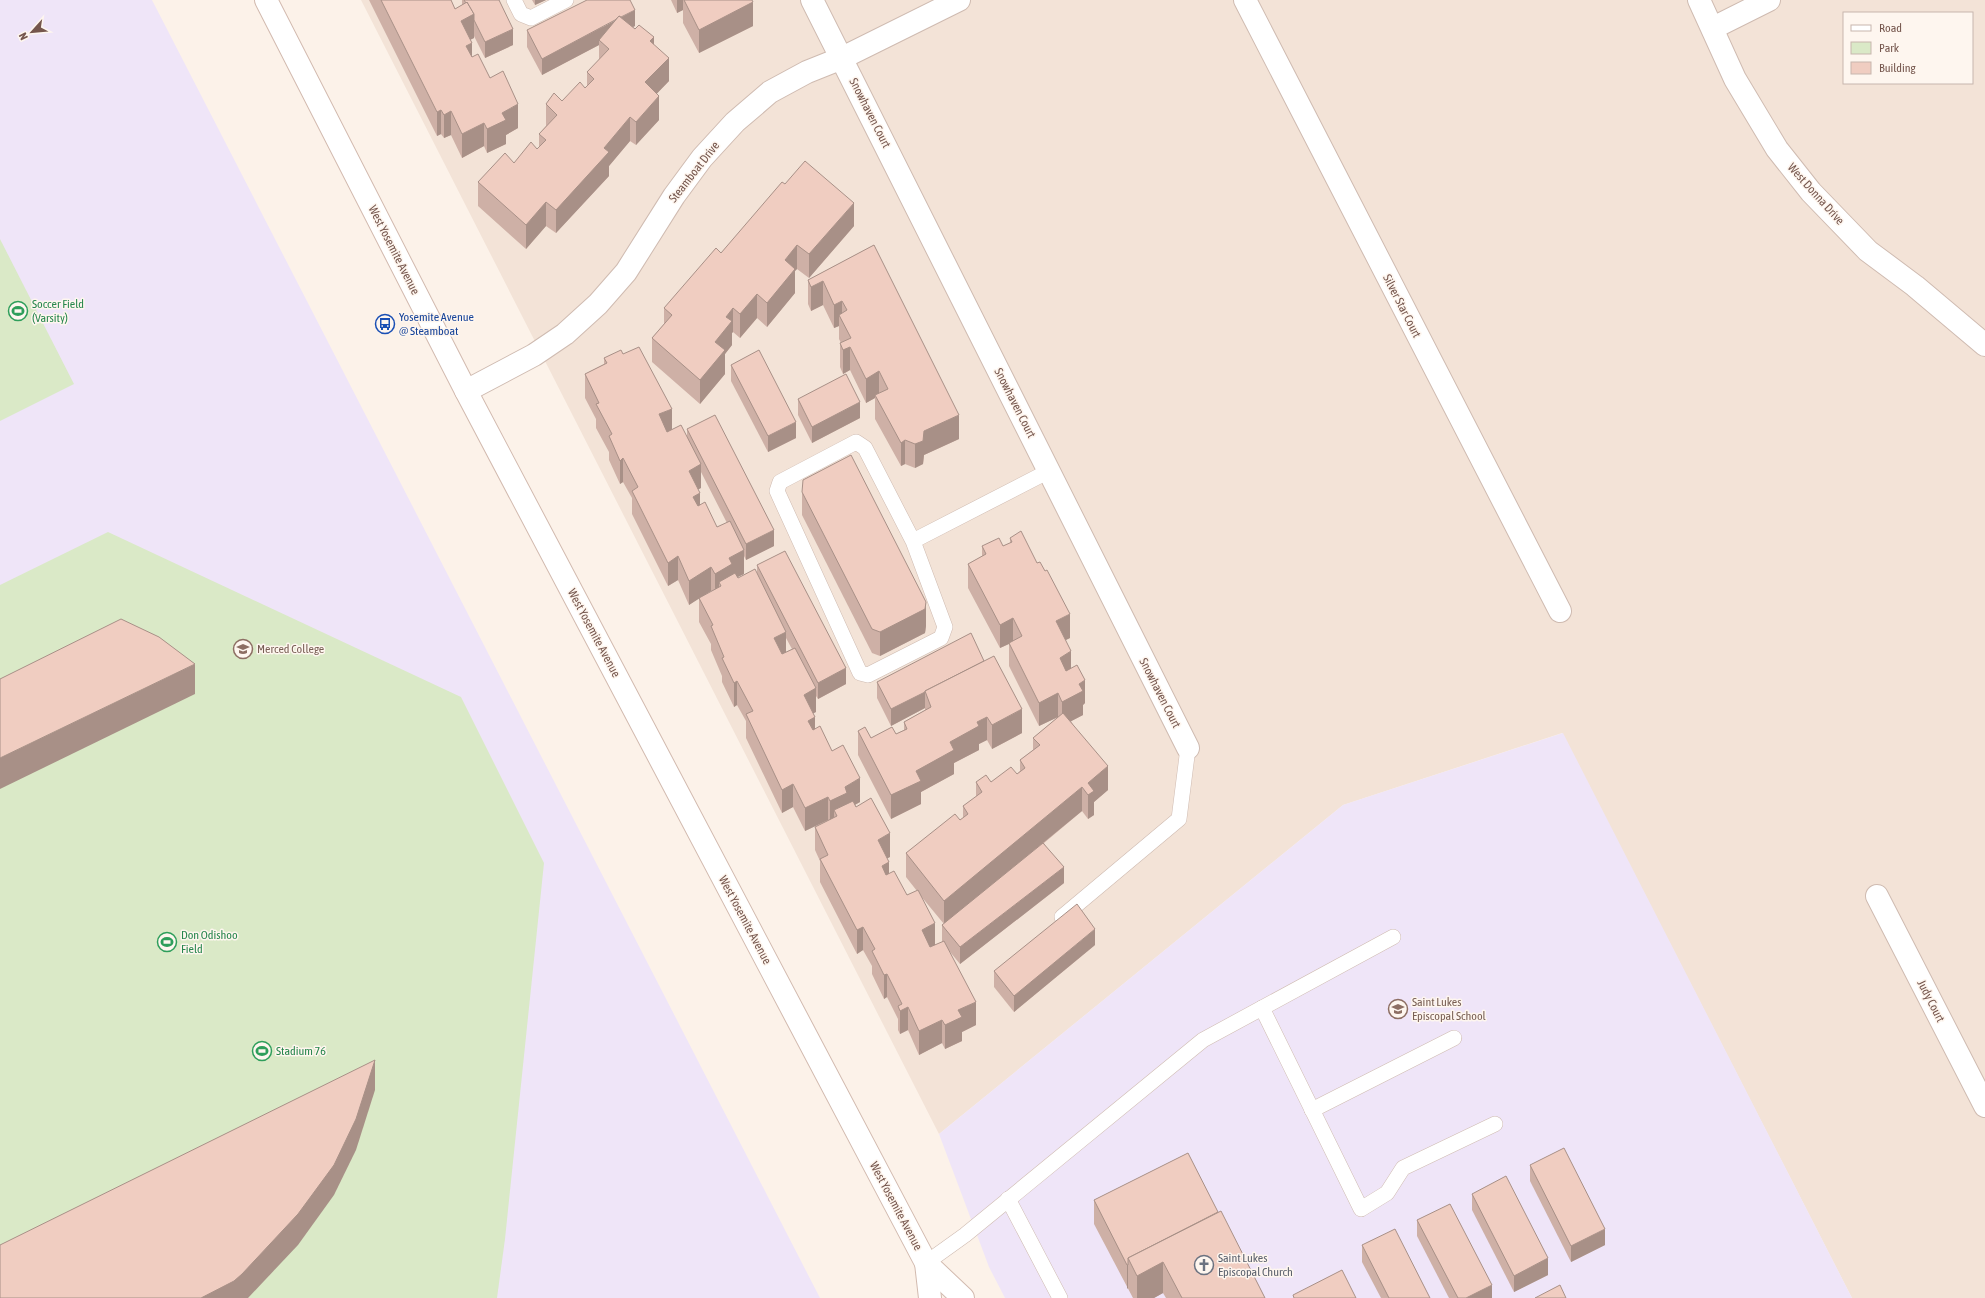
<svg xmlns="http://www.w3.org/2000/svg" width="1985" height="1298" viewBox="0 0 1985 1298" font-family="'Asap Condensed',sans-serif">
<rect width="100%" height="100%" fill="#fcf2e9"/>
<!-- residential -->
<path fill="#f3e3d7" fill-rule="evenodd" d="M361 0H1985V1298H1852L1562 733 1343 805 939 1134ZM1844 13H1972V83H1844Z"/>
<!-- education -->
<g fill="#efe5f8">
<path d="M0 0H152L820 1298H0Z"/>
<path d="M1563 733 1852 1298H1005L989 1267 939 1134 1343 805Z"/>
</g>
<!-- green -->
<g fill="#dae9c7">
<path d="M0 239 74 384 0 421Z"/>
<path d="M108 532 461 697 544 863 505 1239 497 1298H0V585Z"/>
</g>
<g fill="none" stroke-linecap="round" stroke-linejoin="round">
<defs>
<g id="service">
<path d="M514 0 521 14 531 18 566 0"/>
<path d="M913 541 945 627 941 638 868 675 860 673 777 491 780 482 856 442 865 448 913 541 1049 471"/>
<path d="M1062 917 1179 819 1188 748"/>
<path d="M1262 1008 1361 1209 1387 1193 1403 1168 1495 1124"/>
<path d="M1312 1110 1454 1038"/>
<path d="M1008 1199 1060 1298"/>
<path d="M926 1263 965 1235 1203 1040 1393 937"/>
</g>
<g id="minor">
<path d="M812 0 1188 748"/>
<path d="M1245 0 1560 611"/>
<path d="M1699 0 1735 79 1777 149 1811 192 1868 251 1915 286 1985 345"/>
<path d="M1713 28 1769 0"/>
<path d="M466 391 534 355 565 334 598 304 626 272 674 196 702 158 735 122 770 92 807 72 842 58 959 0"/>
<path d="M1877 896 1985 1106"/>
</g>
<g id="secondary">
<path d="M266 0 466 391 926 1263 963 1298"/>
<path d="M926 1263 930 1298"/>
</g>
</defs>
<!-- service casing -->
<use href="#service" stroke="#cfbbb1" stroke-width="16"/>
<!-- minor casing -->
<use href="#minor" stroke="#cfbbb1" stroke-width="24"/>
<!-- secondary casing -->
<use href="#secondary" stroke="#d2baaf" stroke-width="24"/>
<!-- service -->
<use href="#service" stroke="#fff" stroke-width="15"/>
<!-- minor -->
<use href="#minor" stroke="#fff" stroke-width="22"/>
<!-- secondary -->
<use href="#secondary" stroke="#fff" stroke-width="22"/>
</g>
<!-- wall -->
<g fill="#ceb0a6" fill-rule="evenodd">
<path d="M369 0H451L455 9 462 5V0H499L513 45 485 58 474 36V38L470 40 472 57 490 78 518 128 506 135V144L487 153 484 146 462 158 451 135 444 138 441 134 437 136Z"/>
<path d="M532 0H546L535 5Z"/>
<path d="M671 0H752L753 26 699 53 683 23V10L677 13Z"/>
<path d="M635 26 633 27 654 45 669 81 656 94 659 120 636 145 630 141 609 166V176L556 233 546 226 526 249 478 206V182L514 163 537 149 539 147V134L546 126V104L562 101 585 88 587 87V72L599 60V45L542 75 527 47V30Z"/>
<path d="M785 184 854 226 809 278 797 269 795 271V293L767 327 757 318 740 338 733 332 732 333V345L725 354V374L700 404 652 362V338L664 324V308L721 253Z"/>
<path d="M874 245 959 439 924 455 923 464 915 468 905 464 901 466 875 419V398L866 403 850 370 843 374 840 367V343H841L839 339V326L834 328 823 305 811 311 808 304V280Z"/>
<path d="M623 354 672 429 687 438V429L774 546 746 560 744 556V574L737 577 738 578 757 574V565L846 684 818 699 816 696V712L813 713 815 729 832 751 860 802 855 805 890 857 887 858 889 874 907 895 917 891 906 877V853L963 818V806L976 797V782H991L1017 774 1020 771V760L1033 750V738L1058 717 1039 726 1009 666V644L1000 648 968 588V564L982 556V546H1003L1010 543V538L1070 638 1065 640 1071 668 1085 703 1083 705V715L1071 721 1108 790 1094 802V815L1088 819 1082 811 1044 843 1064 883 960 964 946 947 976 1025 962 1032V1041L945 1049 942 1043 919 1055 908 1030 900 1034 898 1030V1019L887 997 884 999 872 974V966L863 950 857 954 820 882V861L815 850V827L828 820 805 831 793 807 782 813 746 738V721L737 705 734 707 722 682V676L711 650V644L699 622V598L689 605 678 580 668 586 632 514V498L623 482 620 484 609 460V452L596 428V419L585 398V374L604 364V358ZM701 472 727 523 717 527 700 504 698 489 701 488ZM711 591V592L701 597ZM786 638 792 649 786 652ZM920 895 944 924 942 925V942L935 945Z"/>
<path d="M731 365 796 438 768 452 731 381Z"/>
<path d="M798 399 860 418 812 443 798 415Z"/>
<path d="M802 492 926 626 925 633 880 656 872 653 802 515Z"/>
<path d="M984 661 1022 733 992 749 987 740 979 744V750L954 763V774L921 792V804L891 819 858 755V731L871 738 896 734 904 730V722L925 710V708L891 726 877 698V682Z"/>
<path d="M1095 945 1014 1012 994 987V971Z"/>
<path d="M1530 1165 1605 1245 1571 1262 1530 1181Z"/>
<path d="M1472 1194 1548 1275 1514 1292 1472 1210Z"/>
<path d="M1094 1200 1218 1212 1265 1298H1166L1163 1293 1154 1298H1133L1094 1224Z"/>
<path d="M1417 1220 1492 1298H1449L1417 1236Z"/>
<path d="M1362 1245 1430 1298H1381L1362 1262Z"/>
</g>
<!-- shaded-wall -->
<g fill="#a89087">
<path d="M535 0H546L535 5Z"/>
<path d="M677 0H683V10L677 13Z"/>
<path d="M753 2V26L699 53V30Z"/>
<path d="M635 10V26L602 43 599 40V45L542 75V59Z"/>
<path d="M474 14V38L461 44V21Z"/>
<path d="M513 29V45L485 58V42Z"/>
<path d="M654 37V61L650 41Z"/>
<path d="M472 43V66L466 46Z"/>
<path d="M669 58V81L645 106V82Z"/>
<path d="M659 96V120L636 145V122Z"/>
<path d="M518 104V128L506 135V144L487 153V129L502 113Z"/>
<path d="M441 110V134L437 136V112Z"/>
<path d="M451 111V135L444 138V115Z"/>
<path d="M630 117V141L609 166V176L556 233V210L604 148Z"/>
<path d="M484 123V146L462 158V134Z"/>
<path d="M546 202V226L526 249V225Z"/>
<path d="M854 203V226L809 278V254Z"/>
<path d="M797 245V269L795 271V293L767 327V303L785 260Z"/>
<path d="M823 281V305L811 311V287Z"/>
<path d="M757 294V318L740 338V314Z"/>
<path d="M842 301V321L839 315V326L834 328V305Z"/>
<path d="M733 308V332L732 333V345L725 354V374L700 404V380L726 317Z"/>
<path d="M850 347V370L843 374V350Z"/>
<path d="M879 371V395H875V398L866 403V379Z"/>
<path d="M860 402V418L812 443V427Z"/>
<path d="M672 409V432L659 438V414Z"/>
<path d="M959 415V439L924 455 923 464 915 468V444L924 431Z"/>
<path d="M796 422V438L768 452V436Z"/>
<path d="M905 440V464L901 466V443Z"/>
<path d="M623 458V482L620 484V461Z"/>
<path d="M701 464V488L689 494V471Z"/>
<path d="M700 493V517L693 497Z"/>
<path d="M774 530V546L746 560V544Z"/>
<path d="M744 550V574L732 580 719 582V596L715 598V574L729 558Z"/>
<path d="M678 556V580L668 586V563Z"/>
<path d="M711 567V591L689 605V581Z"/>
<path d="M926 602V626L925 633 880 656V632Z"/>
<path d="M1070 614V638L1056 645V621Z"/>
<path d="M1013 618V642L1000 648V625Z"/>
<path d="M786 632V656L774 662V638Z"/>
<path d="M1071 651V675L1060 682V658Z"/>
<path d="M195 664V694L0 789V758Z"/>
<path d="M846 668V684L818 699V683Z"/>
<path d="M1085 680V703L1083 705V715L1062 726V702L1079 684Z"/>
<path d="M737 681V705L734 707V683Z"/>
<path d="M816 688V712L804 718V695Z"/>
<path d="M925 692V708L891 726V709Z"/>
<path d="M1058 693V717L1039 726V703Z"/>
<path d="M1022 709V733L992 749V725Z"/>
<path d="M815 717V741L808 721Z"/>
<path d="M987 717V740L979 744V750L954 763V774L921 792V804L891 819V795L916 771 950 742 977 722Z"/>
<path d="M1108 766V790L1094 802V815L1088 819V783Z"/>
<path d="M860 778V802L847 809 834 810V823L830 825V801L845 787Z"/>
<path d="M793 784V807L782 813V790Z"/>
<path d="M1082 787V811L944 924V901Z"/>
<path d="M828 797V820L805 831V808Z"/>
<path d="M890 833V857L878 863V840Z"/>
<path d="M889 862V886L882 866Z"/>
<path d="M1064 867V883L960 964V947Z"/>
<path d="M935 923V947L922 953V930Z"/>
<path d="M863 927V950L857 954V930Z"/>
<path d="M1095 929V945L1014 1012V996Z"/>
<path d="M887 974V997L884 999V975Z"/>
<path d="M976 1002V1025L962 1032V1041L945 1049V1025L958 1010Z"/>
<path d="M908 1007V1030L900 1034V1011Z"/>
<path d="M942 1020V1043L919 1055V1031Z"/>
<path d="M375 1060V1090L356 1150 334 1195 298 1245 248 1298H201Z"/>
<path d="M1605 1229V1245L1571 1262V1246Z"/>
<path d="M1548 1258V1275L1514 1292V1276Z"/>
<path d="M1163 1262V1293L1154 1298H1137V1276Z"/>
<path d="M1127 1265H1128V1288L1127 1289Z"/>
<path d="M1492 1285V1298H1466Z"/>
</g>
<!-- building -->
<g fill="#f0cdc1" stroke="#a89087">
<path d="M381 0H451L455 9 467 2 474 14 461 21 472 43 466 46 472 57 478 54 490 78 503 71 518 104 502 113 506 120 487 129 484 123 462 134 451 111 444 115 441 110 437 112Z"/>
<path d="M464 0H499L513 29 485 42 474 20V14L467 2 466 3Z"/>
<path d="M587 0H630L635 10 621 17 619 16 615 20 542 59 527 30Z"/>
<path d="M684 0H752L753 2 699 30Z"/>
<path d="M619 16 635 29 639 25 654 37 650 41 669 58 645 82 659 96 636 122 630 117 604 148 609 152 556 210 546 202 526 225 478 182 505 153 514 163 531 142 537 149 546 140 539 134 557 115 546 104 554 93 562 101 580 82 585 88 594 79 587 72 609 49 599 40Z"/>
<path d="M805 161 854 203 809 254 797 245 785 260 795 269 767 303 757 294 740 314 733 308 726 317 732 321 715 342 725 350 700 380 652 338 672 315 664 308 716 248 721 253 782 182 785 184Z"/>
<path d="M874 245 959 415 924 431 923 441 915 444 905 440 901 443 875 395 888 389 879 371 866 379 850 347 843 350 840 343 851 338 839 315 847 310 842 301 834 305 823 281 811 287 808 280Z"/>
<path d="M639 347 672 409 659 414 667 432 681 425 701 464 689 471 700 493 693 497 698 506 705 502 717 527 730 521 744 550 729 558 732 564 715 574 711 567 689 581 678 556 668 563 632 491 638 487 623 458 620 461 609 436 612 434 596 404 599 403 585 374 607 363 604 358 621 350 623 354Z"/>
<path d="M759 350 796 422 768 436 731 365Z"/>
<path d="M846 374 860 402 812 427 798 399Z"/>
<path d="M715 415 774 530 746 544 687 429Z"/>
<path d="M851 455 926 602 925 609 880 632 872 629 802 492 803 480Z"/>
<path d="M1021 531 1037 563 1040 562 1045 571 1047 570 1070 614 1056 621 1071 651 1060 658 1066 671 1077 665 1085 680 1079 684 1083 691 1062 702 1058 693 1039 703 1009 643 1022 636 1013 618 1000 625 968 564 986 554 982 546 999 538 1003 546 1012 542 1010 538Z"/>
<path d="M785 551 846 668 818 683 757 565Z"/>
<path d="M755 569 786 632 774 638 782 654 795 648 816 688 804 695 815 717 808 721 813 730 820 726 832 751 843 745 860 778 845 787 847 793 830 801 828 797 805 808 793 784 782 790 746 714 753 711 737 681 734 683 722 658 724 657 711 626 713 625 699 598 721 586 719 582 735 573 738 578Z"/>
<path d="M121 619 159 637 195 664 0 758V679Z"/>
<path d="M971 633 984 661 925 691V692L891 709 877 682Z"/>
<path d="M994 656 1022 709 992 725 987 717 977 722 979 726 950 742 954 750 916 771 921 781 891 795 858 731 865 727 871 738 892 727 896 734 907 729 904 722 931 707 925 691Z"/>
<path d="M1063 713 1108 766 1088 783 1094 791 1088 795 1082 787 944 901 906 853 955 814 960 820 968 814 963 806 982 792 976 782 986 775 991 782 1011 767 1017 774 1025 768 1020 760 1040 745 1033 738Z"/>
<path d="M871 798 890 833 878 840 889 862 882 866 886 875 894 871 907 895 918 890 935 923 922 930 930 947 944 941 976 1002 958 1010 962 1017 945 1025 942 1020 919 1031 908 1007 900 1011 898 1006 902 1004 887 974 884 975 872 951 875 949 863 927 857 930 820 859 828 855 815 827 837 816 834 810 853 801 856 807Z"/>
<path d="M1043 843 1064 867 960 947 942 925Z"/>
<path d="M1077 904 1095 929 1014 996 994 971Z"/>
<path d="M375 1060 356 1119 334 1165 298 1214 242 1274 234 1281 201 1298H0V1245Z"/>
<path d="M1564 1148 1605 1229 1571 1246 1530 1165Z"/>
<path d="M1188 1153 1218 1212 1128 1258V1265H1127L1094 1200Z"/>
<path d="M1506 1176 1548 1258 1514 1276 1472 1194Z"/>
<path d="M1450 1204 1492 1285 1466 1298H1458L1417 1220Z"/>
<path d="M1221 1211 1265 1298H1182L1163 1262 1137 1276 1128 1258Z"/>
<path d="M1395 1229 1430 1298H1389L1362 1245Z"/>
<path d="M1342 1270 1356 1298H1294L1293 1295Z"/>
<path d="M1560 1285 1566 1298H1535Z"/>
</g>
<!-- icons -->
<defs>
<symbol id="stadium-ring" viewBox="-11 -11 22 22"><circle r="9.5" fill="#fef6ef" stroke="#2e9e5b" stroke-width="1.5"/><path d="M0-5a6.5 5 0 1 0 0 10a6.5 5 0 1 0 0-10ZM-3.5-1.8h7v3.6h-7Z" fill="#2e9e5b"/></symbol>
<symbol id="bus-ring" viewBox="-11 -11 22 22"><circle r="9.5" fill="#fef6ef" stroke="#1a4fb4" stroke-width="1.5"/><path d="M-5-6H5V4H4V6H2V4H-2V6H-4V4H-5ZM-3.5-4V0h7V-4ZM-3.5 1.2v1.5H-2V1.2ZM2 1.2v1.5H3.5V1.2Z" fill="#1a4fb4"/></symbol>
<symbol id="university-ring" viewBox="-11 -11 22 22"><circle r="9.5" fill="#fef6ef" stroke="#8d6e63" stroke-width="1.5"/><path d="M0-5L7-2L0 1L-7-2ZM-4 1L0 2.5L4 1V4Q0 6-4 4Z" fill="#8d6e63"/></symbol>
<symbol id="school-ring" viewBox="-11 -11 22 22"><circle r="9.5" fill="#fef6ef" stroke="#8d6e63" stroke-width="1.5"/><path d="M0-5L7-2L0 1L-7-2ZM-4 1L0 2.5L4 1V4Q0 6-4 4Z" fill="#8d6e63"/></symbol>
<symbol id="church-ring" viewBox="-11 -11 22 22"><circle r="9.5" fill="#fef6ef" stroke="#6b7280" stroke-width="1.5"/><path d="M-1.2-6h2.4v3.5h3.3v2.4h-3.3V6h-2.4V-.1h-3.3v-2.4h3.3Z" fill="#6b7280"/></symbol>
</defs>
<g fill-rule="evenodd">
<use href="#stadium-ring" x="7" y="300" width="22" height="22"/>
<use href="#bus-ring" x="374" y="313" width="22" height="22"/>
<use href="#university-ring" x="232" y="638" width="22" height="22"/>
<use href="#stadium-ring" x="156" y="931" width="22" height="22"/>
<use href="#school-ring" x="1387" y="998" width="22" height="22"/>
<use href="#stadium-ring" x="251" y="1040" width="22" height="22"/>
<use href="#church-ring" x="1193" y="1254" width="22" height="22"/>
</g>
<g text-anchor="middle" stroke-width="3" stroke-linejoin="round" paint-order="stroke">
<!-- street labels -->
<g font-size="12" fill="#75564d" stroke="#fef6ef">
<text transform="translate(870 113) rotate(63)" y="4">Snowhaven Court</text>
<text transform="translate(694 172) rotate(-52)" y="4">Steamboat Drive</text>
<text transform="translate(1816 194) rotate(48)" y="4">West Donna Drive</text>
<text transform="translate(394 250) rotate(63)" y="4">West Yosemite Avenue</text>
<text transform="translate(1402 306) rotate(63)" y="4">Silver Star Court</text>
<text transform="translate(1015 403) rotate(63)" y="4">Snowhaven Court</text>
<text transform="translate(594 633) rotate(62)" y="4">West Yosemite Avenue</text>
<text transform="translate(1160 693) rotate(63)" y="4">Snowhaven Court</text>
<text transform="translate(745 920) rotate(62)" y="4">West Yosemite Avenue</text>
<text transform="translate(1931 1001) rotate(63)" y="4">Judy Court</text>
<text transform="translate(896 1206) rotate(62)" y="4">West Yosemite Avenue</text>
</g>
<!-- leisure labels -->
<g font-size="12" fill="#27864d" stroke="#fef6ef" text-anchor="start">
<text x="32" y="308">Soccer Field<tspan x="32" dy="14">(Varsity)</tspan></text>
<text x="181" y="939">Don Odishoo<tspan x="181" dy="14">Field</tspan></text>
<text x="276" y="1055">Stadium 76</text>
</g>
<!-- transit labels -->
<g font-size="12" fill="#164399" stroke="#fef6ef" text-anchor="start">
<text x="399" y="321">Yosemite Avenue<tspan x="399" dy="14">@ Steamboat</tspan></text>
</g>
<!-- education labels -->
<g font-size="12" fill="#785e54" stroke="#fef6ef" text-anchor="start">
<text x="257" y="653">Merced College</text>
<text x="1412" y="1006">Saint Lukes<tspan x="1412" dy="14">Episcopal School</tspan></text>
</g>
<!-- worship labels -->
<g font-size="12" fill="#5b616d" stroke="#fef6ef" text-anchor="start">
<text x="1218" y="1262">Saint Lukes<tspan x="1218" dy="14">Episcopal Church</tspan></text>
</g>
</g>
<!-- legend -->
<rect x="1843" y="12" width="130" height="72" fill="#fef6ef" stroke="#c7b6ae"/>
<rect x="1851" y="25" width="20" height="6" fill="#ffffff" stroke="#c7b6ae"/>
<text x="1879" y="32" font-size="12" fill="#75564d">Road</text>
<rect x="1851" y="42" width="20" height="12" fill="#dae9c7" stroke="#c7b6ae"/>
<text x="1879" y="52" font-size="12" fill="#75564d">Park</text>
<rect x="1851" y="62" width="20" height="12" fill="#f0cdc1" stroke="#c7b6ae"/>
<text x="1879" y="72" font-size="12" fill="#75564d">Building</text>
<!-- north arrow -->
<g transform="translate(32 32) rotate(243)" stroke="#fef6ef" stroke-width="3" paint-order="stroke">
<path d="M0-3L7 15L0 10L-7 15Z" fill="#75564d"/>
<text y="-6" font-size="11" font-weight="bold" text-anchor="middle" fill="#75564d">N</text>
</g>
</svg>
